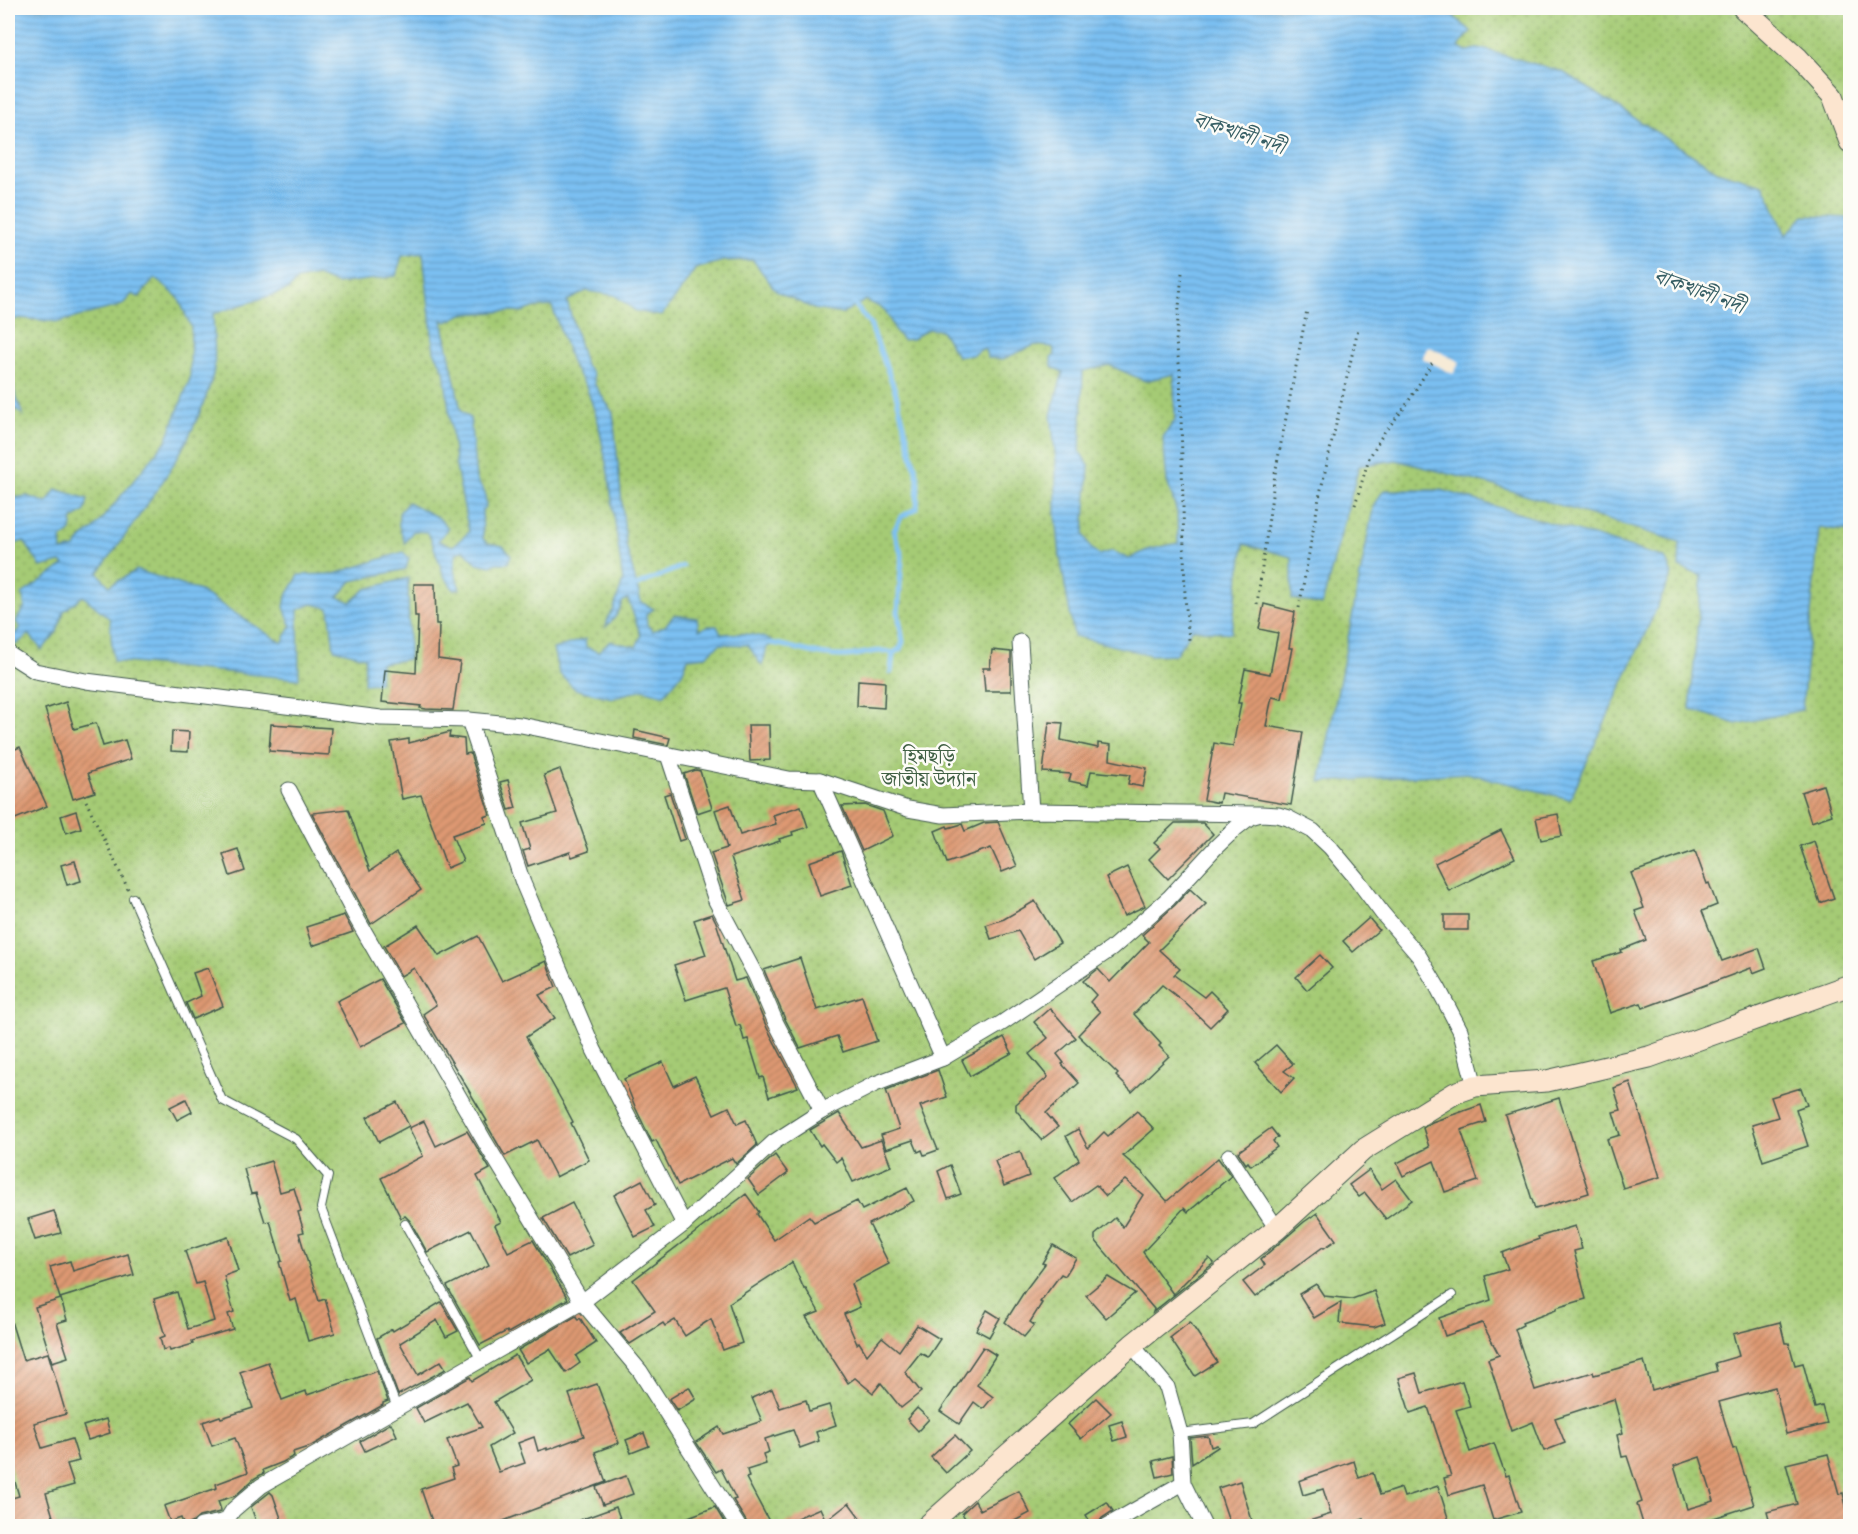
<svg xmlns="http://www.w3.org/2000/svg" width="1858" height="1534" viewBox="0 0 1858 1534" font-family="'IM FELL Double Pica','Noto Serif Bengali',serif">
<defs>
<pattern id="park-dots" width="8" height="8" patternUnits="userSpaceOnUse" patternTransform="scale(1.5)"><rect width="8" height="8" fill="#a5cb75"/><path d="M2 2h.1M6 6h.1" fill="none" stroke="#86a661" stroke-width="1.8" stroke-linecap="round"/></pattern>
<pattern id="water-rules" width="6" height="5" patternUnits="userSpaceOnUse" patternTransform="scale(1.5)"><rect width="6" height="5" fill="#7bc0f2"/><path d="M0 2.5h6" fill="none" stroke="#649dc5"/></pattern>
<pattern id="building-hatch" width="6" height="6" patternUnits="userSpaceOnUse" patternTransform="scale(1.5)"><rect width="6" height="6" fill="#de9972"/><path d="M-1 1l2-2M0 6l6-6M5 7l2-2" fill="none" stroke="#b37e5e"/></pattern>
</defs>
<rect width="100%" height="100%" fill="#fdfcf7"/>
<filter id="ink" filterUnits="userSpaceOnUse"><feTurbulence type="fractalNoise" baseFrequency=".0167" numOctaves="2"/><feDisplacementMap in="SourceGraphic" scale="12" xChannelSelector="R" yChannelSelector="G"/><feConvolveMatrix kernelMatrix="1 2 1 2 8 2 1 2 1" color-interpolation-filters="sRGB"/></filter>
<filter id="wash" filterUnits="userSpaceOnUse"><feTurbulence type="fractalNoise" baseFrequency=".008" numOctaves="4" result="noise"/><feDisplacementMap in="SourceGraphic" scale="24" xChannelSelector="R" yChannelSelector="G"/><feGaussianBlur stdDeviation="1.35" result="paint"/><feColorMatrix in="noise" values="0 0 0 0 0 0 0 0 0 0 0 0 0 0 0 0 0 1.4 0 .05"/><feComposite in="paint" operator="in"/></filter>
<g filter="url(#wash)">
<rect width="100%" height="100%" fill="#f6ebd7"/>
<!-- park -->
<rect fill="url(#park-dots)" stroke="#628454" stroke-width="1.5" x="8" y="8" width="1842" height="1518"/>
<!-- water -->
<g fill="url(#water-rules)" stroke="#4d7e93" stroke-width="1.5" fill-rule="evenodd">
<path d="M8 8H1444L1471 31 1458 47 1466 52 1479 48 1563 72 1717 171 1764 185 1786 235 1804 216 1850 218V531L1819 528 1802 710 1736 724 1690 709 1702 576 1679 567 1680 542 1492 485 1396 460 1359 466 1322 605 1292 599V557L1244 544 1231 633 1192 629 1176 654 1151 655 1074 636 1060 557 1056 514V460L1051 415 1063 372 1052 367 1051 358 1055 355 1053 347 1035 345 1003 359 988 358 984 348 972 355 957 356 941 330 928 329 912 339 903 340 896 332 885 310 866 300 842 314 814 309 776 291 753 260 723 261 695 269 679 293 661 316 636 311 614 295 586 291 567 301 585 365 592 372 595 385 613 413 626 545 641 602 654 609 646 614 647 625 653 631 665 626 674 615 697 618 699 630 708 626H717L721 634C740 633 759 633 776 643L767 647 762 666 748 645 720 644 706 656 688 658 682 673 664 695 643 689 612 698 575 689 559 673 553 649 585 639 586 647 598 652 610 641 636 647 641 636 628 599 623 601 616 616 606 627 608 617 613 611 623 581 609 478 598 421 586 386 572 365 552 306 536 307 522 312 513 311 462 314 447 322 442 320 461 411 470 418 476 479 485 493 486 507 482 510 483 539 488 543 503 546 511 555 508 563H496L491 566 477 563 464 550 456 553 454 570 460 589 454 590 444 576 430 536 427 532 413 531 405 543 399 526V513L408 502 439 518 448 528 438 541 453 546 469 532 456 467 444 370 434 351 423 253 402 256 396 276 337 284 317 276 297 280 288 290 213 314C213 330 217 359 213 374 194 448 142 511 98 573L109 586 137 570 200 591 282 643 291 626 284 607 286 597 299 575 334 574 403 552 409 558 406 569 352 581 338 597 351 602 366 589 408 578 409 659 381 663 379 683 364 684 365 657 334 649 329 608 312 604 298 610 299 679 113 661 110 619 83 596 64 611 57 632 42 650 29 634 16 645 10 639 20 628 16 621 25 607 22 594 64 565 61 562 41 567 24 541 8 546V493L13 498 27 496 47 503 56 489 88 499 85 511 73 519 71 531 61 539 62 551 75 548 83 537 93 530 166 441 190 379 191 327 178 297 155 278 139 297 132 294 122 305 59 322 19 318 8 323ZM1109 365 1145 381 1174 374 1175 420 1163 437 1167 481 1177 512 1178 543 1147 550 1129 559 1112 551 1099 555 1090 547 1084 534 1089 466 1080 452 1083 371Z"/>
<path d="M8 361 11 382 23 415 8 403Z"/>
<path d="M1384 490H1442L1665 558 1672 574 1570 799 1467 773 1320 782 1374 504Z"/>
</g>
<!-- pier -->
<path fill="#f6ebd7" d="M1428 346 1460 362 1453 374 1422 358Z"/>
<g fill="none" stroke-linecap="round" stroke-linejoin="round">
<!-- stream -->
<g stroke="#7bc0f2" stroke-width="5">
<path d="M631 588 683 566"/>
<path d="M770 643C794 646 815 656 840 656 859 657 875 647 893 653L900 649 903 642 898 612 902 556 894 531 901 517 917 508 918 478 895 390 870 324 855 305 853 300"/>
<path d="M891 672 893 653"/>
</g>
</g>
<g id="blocks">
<!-- building -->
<g fill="url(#building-hatch)" fill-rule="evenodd">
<path d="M414 584H435L436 624H439L438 659 460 662 453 710 426 709 420 708 421 706 382 702 385 670 416 673 418 616H415Z"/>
<path d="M1264 604 1295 612 1289 648H1292L1282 699 1272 697 1266 726 1303 732 1291 805 1221 793 1219 803 1204 800 1214 743 1233 746 1241 703H1238L1245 669 1270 674 1278 633 1259 629Z"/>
<path d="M992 650 1011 652V691H985L983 668H990Z"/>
<path d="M858 680 885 682 884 708 857 706Z"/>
<path d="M66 702 74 729 96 723 103 746 125 740 131 759 88 773 95 792 73 799 45 709Z"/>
<path d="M1049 722 1063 723 1061 740 1098 748V743L1111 745 1110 760 1147 768 1143 787 1128 784 1130 775 1091 771 1088 785 1069 781 1071 774 1043 772Z"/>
<path d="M271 724 331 728 329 755 269 751Z"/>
<path d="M748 725H769L770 760 750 761Z"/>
<path d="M635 730 670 738 668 745 634 738Z"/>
<path d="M172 731 189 732 188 752 171 751Z"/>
<path d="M450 732 449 737 464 739 465 754 470 753 490 815 484 817 487 823 452 835 463 861 447 868 421 795 402 799 391 742 409 739V743Z"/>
<path d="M20 747 47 806 8 822V752Z"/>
<path d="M560 769 589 851 572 857 570 852 528 866 523 851 530 849 522 823 557 813 544 775Z"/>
<path d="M696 770 700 771 712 808 697 813 684 774Z"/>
<path d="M508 780 516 808 509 810 500 782Z"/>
<path d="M1823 785 1832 815 1811 822 1801 792Z"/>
<path d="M670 793 685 839 679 841 664 795Z"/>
<path d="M730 805 740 835 776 824 773 815 801 806 808 827 792 832 793 835 779 839 780 841 731 857 745 900 729 905 711 853 727 848 715 810Z"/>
<path d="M865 805 883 811 893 836 862 851 842 806Z"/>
<path d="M348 809 370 871 396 853 421 890 371 924 312 813Z"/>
<path d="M76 811 81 828 66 833 61 816Z"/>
<path d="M1558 814 1562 836 1541 840 1536 818Z"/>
<path d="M998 822 1017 866 1002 872 991 848 947 863 935 831 947 826 948 828 962 824 965 831 984 823Z"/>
<path d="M1175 823H1203L1213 834 1168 879 1149 859 1160 848 1154 843Z"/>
<path d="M1501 830 1515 858 1449 891 1435 863Z"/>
<path d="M1814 841 1834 898 1820 903 1800 846Z"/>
<path d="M238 849 245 871 230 876 223 854Z"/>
<path d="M841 851 852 885 820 896 809 862Z"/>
<path d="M1695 851 1707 884 1709 883 1717 905 1702 911 1722 961 1759 948 1766 968 1753 973 1751 968 1643 1008 1641 1003 1610 1013 1593 961 1622 952 1621 950 1646 940 1635 911 1644 908 1631 873Z"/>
<path d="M75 861 81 881 67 885 61 865Z"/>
<path d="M1127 867 1145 906 1124 916 1106 877Z"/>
<path d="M1190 889 1206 904 1159 950 1180 969 1174 975 1204 997 1210 991 1228 1009 1210 1027 1183 1001 1162 985 1134 1014 1161 1044 1159 1046 1169 1056 1132 1092 1116 1076 1118 1074 1078 1035 1100 1012 1090 1002 1096 995 1083 981 1098 969 1110 982 1149 942 1142 935 1175 905Z"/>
<path d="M1035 901 1060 943 1034 959 1018 931 991 939 986 925 1004 919Z"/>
<path d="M712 914 716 922 735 981 746 978 767 1028 798 1087 769 1097 763 1077 760 1078 748 1039 744 1040 740 1025 736 1026 724 988 686 1000 674 965 706 955 694 920Z"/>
<path d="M344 915 353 932 312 946 306 927Z"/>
<rect x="1444" y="915" width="24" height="15"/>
<path d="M1369 918 1379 930 1353 952 1343 941Z"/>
<path d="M418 925 439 956 478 936 502 981 546 961 556 987 539 995 555 1018 526 1037 563 1103 573 1122 571 1123 589 1160 556 1177 537 1140 505 1156 485 1122 487 1121 423 1014 436 1005 414 968 401 976 384 946Z"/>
<path d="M1320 955 1332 968 1307 990 1296 977Z"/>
<path d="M800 958 817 1010 862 996 877 1041 843 1052 837 1036 800 1048 785 1019 764 970Z"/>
<path d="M208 968 223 1006 193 1019 186 1003 201 996 193 973Z"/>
<path d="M380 979 406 1023 360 1047 337 1001Z"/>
<path d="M1050 1008 1076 1038 1057 1054 1064 1063 1062 1064 1079 1083 1046 1113 1058 1127 1041 1140 1016 1110V1104L1048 1077 1029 1054 1048 1038 1034 1022Z"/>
<path d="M1004 1037 1012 1053 970 1076 962 1060Z"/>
<path d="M1276 1045 1293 1064 1284 1071 1294 1078 1281 1092 1255 1063Z"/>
<path d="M663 1062 674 1086 695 1076 714 1114 729 1107 737 1124 746 1120 757 1145 736 1164 732 1158 678 1185 656 1140 652 1142 636 1109 624 1079Z"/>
<path d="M938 1070 947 1097 920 1106 938 1150 924 1155 922 1150 918 1152 913 1140 886 1149 881 1135 899 1129 886 1090Z"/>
<path d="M1630 1082 1660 1177 1623 1188 1607 1139 1620 1135 1613 1112 1621 1110 1614 1088Z"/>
<path d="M1801 1088 1807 1105 1796 1109 1808 1146 1763 1161 1752 1125 1778 1117 1771 1097Z"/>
<path d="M1559 1098 1589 1193 1535 1209 1505 1115Z"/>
<path d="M186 1099 192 1112 177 1120 170 1107Z"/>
<path d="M397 1102 409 1126 379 1142 367 1117Z"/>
<path d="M1481 1105 1486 1122 1461 1130 1478 1181 1445 1192 1434 1161 1403 1176 1397 1163 1429 1147 1423 1128 1432 1122Z"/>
<path d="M1137 1111 1154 1129 1123 1156 1142 1172 1167 1201 1218 1158 1231 1176 1188 1212 1184 1208 1143 1252 1173 1294 1209 1258 1214 1263 1153 1312 1154 1309 1095 1240V1235L1115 1218 1123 1227 1143 1195 1125 1180 1106 1196 1096 1185 1072 1202 1054 1178 1079 1160 1066 1136 1078 1129 1088 1148 1104 1132 1108 1136Z"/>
<path d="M839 1113 861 1147 881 1140 891 1166 853 1182 841 1158 836 1162 822 1144 820 1146 810 1130Z"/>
<path d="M424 1121 436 1146 467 1131 490 1169 477 1176 501 1222 495 1225 508 1252 533 1240 568 1299 508 1333 507 1331 480 1345 447 1286 489 1265 471 1230 427 1252 410 1221 405 1216 401 1218 381 1178 423 1156 409 1128Z"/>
<path d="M1271 1128 1278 1137 1273 1141 1277 1147 1251 1166 1248 1162 1246 1164 1238 1152Z"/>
<path d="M1020 1151 1029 1176 1004 1186 995 1161Z"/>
<path d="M775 1155 788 1173 759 1195 748 1179Z"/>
<path d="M271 1161 280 1192 294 1188 301 1211 298 1212 304 1232 299 1233 319 1301 325 1299 335 1333 308 1341 296 1299 290 1301 279 1262 282 1261 270 1221 265 1222 256 1193 251 1194 244 1169Z"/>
<path d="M950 1165 961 1194 948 1199 938 1171Z"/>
<path d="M1369 1170 1382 1189 1396 1179 1412 1200 1386 1219 1365 1193 1359 1197 1349 1185Z"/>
<path d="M642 1180 655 1205 646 1210 655 1227 635 1237 614 1195Z"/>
<path d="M907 1188 914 1201 869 1224 889 1264 851 1284 860 1307 844 1314 857 1344 859 1342 867 1355 882 1337 899 1351 917 1325 940 1339 928 1357 920 1353 905 1372 921 1392 901 1408 881 1383 873 1393 855 1378 848 1383 806 1317 819 1312 806 1289H804L792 1262 729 1303 742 1343 723 1350 711 1319 685 1336 675 1320 665 1326 663 1323 630 1344 620 1333 655 1311 633 1280 746 1194 759 1212 757 1214 774 1240 809 1216 814 1222 857 1201 862 1210Z"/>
<path d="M572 1203 593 1245 567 1258 543 1218Z"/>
<path d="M54 1211 61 1233 35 1240 28 1219Z"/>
<path d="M1317 1213 1336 1240 1324 1248 1323 1247 1255 1297 1243 1282 1265 1265 1261 1259 1304 1222Z"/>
<path d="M1575 1226 1582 1249 1574 1251 1586 1299 1556 1308V1310L1522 1323 1523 1325 1515 1329 1535 1390 1593 1372 1594 1375 1644 1361 1652 1390 1717 1371 1715 1363 1739 1356 1733 1334 1780 1322 1785 1343H1789L1795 1365 1803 1363 1815 1408 1822 1406 1827 1424 1786 1434 1775 1387 1719 1402 1733 1449 1736 1448 1754 1505 1686 1527H1644L1637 1504 1642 1502 1627 1456 1622 1457 1617 1435 1623 1433 1614 1399 1555 1418 1565 1443 1544 1451 1533 1422 1511 1431 1488 1359 1499 1355 1482 1323 1445 1336 1439 1318 1491 1300 1485 1276 1508 1269 1502 1253 1539 1239 1538 1237ZM1700 1457 1714 1501 1687 1509 1674 1466Z"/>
<path d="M228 1237 238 1271 224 1276 234 1312 228 1314 233 1329 192 1341 193 1344 170 1351 169 1348 163 1350 160 1338 165 1336 154 1299 177 1292 188 1329 214 1321 203 1282 196 1284 185 1251Z"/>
<path d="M1053 1245 1076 1258 1065 1276 1061 1274 1040 1302 1042 1303 1030 1322 1034 1325 1024 1337 1005 1322 1024 1292 1045 1264 1042 1263Z"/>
<path d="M128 1254 134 1275 60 1298 50 1267 70 1261 73 1271Z"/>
<path d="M1108 1277 1135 1293 1106 1318 1086 1295Z"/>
<path d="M1316 1284 1324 1296 1352 1299 1374 1291 1385 1323 1374 1327 1339 1323 1341 1302 1314 1318 1299 1294Z"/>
<path d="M61 1299 67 1320 57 1323 68 1357 52 1362 35 1307Z"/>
<path d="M441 1302 458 1331 446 1337 437 1320 400 1343 418 1375 441 1361 446 1369 398 1395 377 1338 392 1329 393 1331Z"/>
<path d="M987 1310 1000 1318 989 1337 976 1330Z"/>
<path d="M576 1316 578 1320 580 1318 596 1343 576 1356 580 1363 566 1373 550 1349 526 1363 518 1350Z"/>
<path d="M8 1321H11L23 1360 48 1353 66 1414 34 1423 42 1448 72 1439 79 1461 67 1464 74 1485 46 1493 56 1527H8V1499L19 1496 8 1458Z"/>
<path d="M1190 1322 1217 1362 1195 1376 1170 1338Z"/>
<path d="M983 1347 996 1355 977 1385 993 1397 983 1409 974 1402 959 1424 940 1411Z"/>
<path d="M515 1355 531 1380 494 1402 513 1433 489 1447 499 1472 525 1463 518 1443 534 1437 538 1451 547 1448V1450L584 1436 569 1394 597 1384 619 1443 595 1452 606 1482 498 1523 499 1527H434L421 1489 454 1478 451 1468 457 1466 447 1440 482 1427 467 1402 424 1423 416 1408 470 1377 472 1381Z"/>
<path d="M268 1362 282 1400 306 1391 307 1395 377 1371 388 1401 383 1403V1405L311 1446 293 1452 294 1456 283 1462 263 1470 264 1473 255 1478 235 1496 218 1501 221 1510 220 1512 199 1517 192 1523 184 1526 181 1518 170 1522 164 1506 217 1488 216 1484 248 1472 235 1438 212 1446 203 1422 220 1416 221 1418 253 1408 240 1372Z"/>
<path d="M1416 1373 1422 1393 1462 1381 1470 1406 1456 1410 1470 1452 1494 1443 1506 1476 1509 1475 1521 1512 1493 1520 1482 1485 1449 1495 1444 1478 1451 1476 1428 1407 1410 1413 1399 1378Z"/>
<path d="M689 1387 696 1399 677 1411 669 1399Z"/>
<path d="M772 1389 780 1408 806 1400 809 1411 829 1405 836 1425 816 1432 819 1441 800 1448 793 1430 765 1439 769 1452 763 1454 766 1464 747 1470 749 1477 746 1478 772 1527H748L746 1521 733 1500 736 1499 721 1469 716 1472 696 1442 719 1427 723 1434 762 1421 752 1398Z"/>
<path d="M1096 1398 1111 1413 1081 1439 1068 1424Z"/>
<path d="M917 1408 929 1419 918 1431 907 1419Z"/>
<path d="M106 1419 110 1433 88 1440 83 1426Z"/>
<path d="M1122 1421 1127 1437 1114 1441 1109 1425Z"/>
<path d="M391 1423 397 1436 365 1451 360 1441Z"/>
<path d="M644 1433 649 1446 631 1453 626 1440Z"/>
<path d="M955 1435 970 1451 946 1473 931 1457Z"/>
<path d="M1208 1436 1211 1447 1217 1445 1218 1447 1192 1464 1190 1438Z"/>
<path d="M1828 1454 1839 1494 1843 1493 1851 1527H1771L1767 1512 1797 1504 1786 1464Z"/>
<path d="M1172 1456 1173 1473 1157 1477 1153 1461Z"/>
<path d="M1354 1461 1359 1478 1373 1473 1380 1495 1401 1488 1404 1497 1438 1486 1451 1527H1366L1364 1519 1340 1527H1304L1303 1523 1331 1514 1323 1489 1303 1495 1299 1481Z"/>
<path d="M626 1476 633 1494 603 1505 596 1487Z"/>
<path d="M1240 1481 1254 1527H1231L1218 1488Z"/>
<path d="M1019 1491 1030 1513 1003 1527H970L962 1513 975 1501 980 1510Z"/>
<path d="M270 1492 273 1495 284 1527H258L251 1507Z"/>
<path d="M1107 1502 1113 1511 1102 1518 1097 1526 1093 1527 1086 1515Z"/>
<path d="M849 1503 867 1527H776L820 1508 826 1521Z"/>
<path d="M616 1507 623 1527H566V1525Z"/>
<path d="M715 1507 727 1527H667V1525Z"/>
</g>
</g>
</g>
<g filter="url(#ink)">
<use href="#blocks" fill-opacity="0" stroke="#3f574c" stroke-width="1.5"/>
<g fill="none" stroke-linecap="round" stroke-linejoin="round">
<defs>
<g id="lane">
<path d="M133 898 222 1100 296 1139 328 1176 321 1208 397 1408"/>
<path d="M405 1224 481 1360"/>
<path d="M1180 1433 1253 1424 1452 1295"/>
</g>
<g id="street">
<path d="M1020 642 1031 811"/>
<path d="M8 652 10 655 35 671 86 681 381 718 469 720 521 725 789 779 820 780 908 809 943 815 1031 811 1258 814"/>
<path d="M469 720 523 883 594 1050 684 1224"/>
<path d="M668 755 716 901 756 976 776 1023 822 1111"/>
<path d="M820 780 943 1058"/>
<path d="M289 790 357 919 485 1142 582 1302 640 1371 738 1526"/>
<path d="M1229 1156 1277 1229"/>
<path d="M1132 1345 1167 1387 1180 1433 1183 1483 1204 1526"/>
<path d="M201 1526 226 1521 233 1510 261 1486 582 1302 684 1224 774 1142 822 1111 875 1084 943 1058 1002 1023 1111 949 1169 898 1216 847 1236 828 1250 817 1261 814 1278 815 1288 818 1313 831 1330 847 1356 878 1382 913 1419 956 1438 988 1460 1030 1475 1086"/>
<path d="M1107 1526 1183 1483"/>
</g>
<g id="secondary">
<path d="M1743 8 1798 58 1833 96 1850 142"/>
<path d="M927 1526 1132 1345 1277 1229 1363 1150 1455 1093 1475 1086 1547 1081 1649 1057 1850 985"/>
</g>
</defs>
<!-- lane casing -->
<use href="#lane" stroke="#3f574c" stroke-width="10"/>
<!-- street casing -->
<use href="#street" stroke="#3f574c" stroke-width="17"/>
<!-- secondary casing -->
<use href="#secondary" stroke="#3f574c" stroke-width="23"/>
<!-- path -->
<g stroke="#3f574c" stroke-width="3" stroke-dasharray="1.5 4.5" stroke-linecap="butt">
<path d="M1182 273 1176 342 1180 370 1185 597 1189 640"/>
<path d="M1355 505 1369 458 1383 434 1405 407 1432 363"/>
<path d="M1257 604 1275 474 1307 310"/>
<path d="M1299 608 1319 498 1358 329"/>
<path d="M86 801 128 889"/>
</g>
<!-- lane -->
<use href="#lane" stroke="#fff" stroke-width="8"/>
<!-- street -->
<use href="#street" stroke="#fff" stroke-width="15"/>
<!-- secondary -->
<use href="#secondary" stroke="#fce5cf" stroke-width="21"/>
</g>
</g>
<g text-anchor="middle" stroke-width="5" stroke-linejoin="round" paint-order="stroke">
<!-- park labels -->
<g font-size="20" fill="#406044" stroke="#fdfcf7">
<text x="929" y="763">হিমছড়ি<tspan x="929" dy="23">জাতীয় উদ্যান</tspan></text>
</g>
<!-- water labels -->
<g font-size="21" font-style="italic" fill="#365e64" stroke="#fdfcf7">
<text transform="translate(1239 133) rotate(18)" y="7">বাকখালী নদী</text>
<text transform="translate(1699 291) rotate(20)" y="7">বাকখালী নদী</text>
</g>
</g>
<!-- margin -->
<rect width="1858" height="1534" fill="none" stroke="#fdfcf7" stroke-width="30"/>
</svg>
